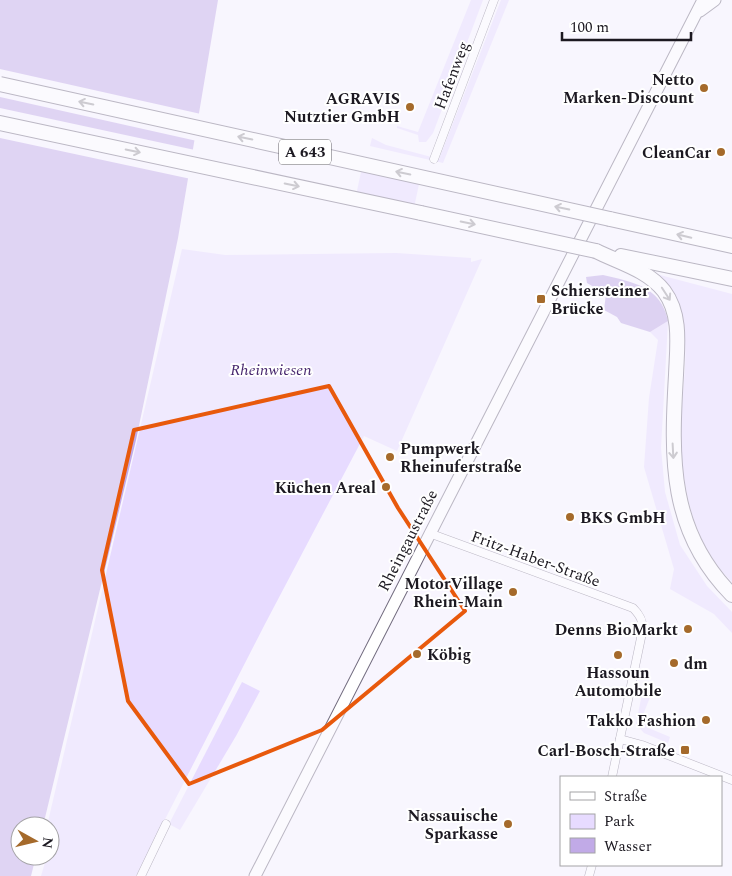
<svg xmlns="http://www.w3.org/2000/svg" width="732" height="876" viewBox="0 0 732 876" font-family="Spectral,serif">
<rect width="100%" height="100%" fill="#f8f5fe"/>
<!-- green -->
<g fill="#e7dbff">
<path d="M471 0H483L433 133 426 142H419L418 135 397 128V126L418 132Z"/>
<path d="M501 0H509L443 163 370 146 372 138 386 145 439 159Z"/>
<path d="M364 158 422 170 412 217 354 205Z"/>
<path d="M182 249 225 255 396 253 471 258V262L482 259 397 451 364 436 265 624 136 876H41L47 856H50V826H47Z"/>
<path d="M656 274 732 294V582C690 541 681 482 681 426 682 371 700 316 656 274Z"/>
<path d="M668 321 661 448 665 492 680 545 707 586 732 612V633L714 614 670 589 674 569 644 467 649 398 658 340 650 332Z"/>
<path d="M242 682 260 691 236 736 180 830 169 824Z"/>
<path d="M644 684 654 687 641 720 648 723 646 727 670 737 668 743 644 733 636 724Z"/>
</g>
<!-- forest -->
<path fill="#bda7e4" d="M603 275C632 282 661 286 668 321L650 332 621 323 617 317 604 310 606 294 587 283 586 277Z"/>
<!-- water -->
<path fill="#c1aae7" d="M0 0H218L178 238 136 440 43 826H20V856H36L31 876H0Z"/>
<!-- pier -->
<g fill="#f8f5fe">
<path d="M0 69 201 114 197 141 0 97Z"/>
<path d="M0 108 195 150 191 179 0 138Z"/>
</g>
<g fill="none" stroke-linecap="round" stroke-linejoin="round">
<defs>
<g id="street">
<path d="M434 159 494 0"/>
<path d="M429 533 633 608C641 616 644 623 642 633L612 777"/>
<path d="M620 739 642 745 732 780"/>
<path d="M141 876 166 824"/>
<path d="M589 876 592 865"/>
</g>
<g id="secondary">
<path d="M700 11 715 0"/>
<path d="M255 876 703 0"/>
</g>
<g id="highway">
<path d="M0 123 421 213"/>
<path d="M610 219 732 246"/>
<path d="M596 251C618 262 648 270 664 291 682 315 677 347 676 375 671 459 669 531 732 595"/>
<path d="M621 256 732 279"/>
</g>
</defs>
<!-- street casing -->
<use href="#street" stroke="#726c7f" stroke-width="9"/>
<!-- secondary casing -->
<use href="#secondary" stroke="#726c7f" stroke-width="13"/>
<!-- highway casing -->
<use href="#highway" stroke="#726c7f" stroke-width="16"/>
<!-- street -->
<use href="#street" stroke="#fff" stroke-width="8"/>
<!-- secondary -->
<use href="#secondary" stroke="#fff" stroke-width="11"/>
<!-- highway -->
<use href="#highway" stroke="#fff" stroke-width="14"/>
<defs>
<g id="highway-bridge">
<path d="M0 84 610 219"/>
<path d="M421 213 596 251"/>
</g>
</defs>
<!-- highway-bridge casing -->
<use href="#highway-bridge" stroke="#726c7f" stroke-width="16" stroke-linecap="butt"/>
<!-- highway-bridge -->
<use href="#highway-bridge" stroke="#fff" stroke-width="14"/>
</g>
<!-- one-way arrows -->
<defs><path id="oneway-shaft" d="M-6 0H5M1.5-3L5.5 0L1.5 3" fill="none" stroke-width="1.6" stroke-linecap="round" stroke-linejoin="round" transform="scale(1.25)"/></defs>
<g stroke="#99989b">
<use href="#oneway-shaft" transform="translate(86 103) rotate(-168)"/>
<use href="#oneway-shaft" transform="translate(245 138) rotate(-168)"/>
<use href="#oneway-shaft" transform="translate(133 151) rotate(12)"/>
<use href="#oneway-shaft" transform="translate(403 173) rotate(-168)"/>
<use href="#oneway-shaft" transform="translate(292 185) rotate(12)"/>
<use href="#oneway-shaft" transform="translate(562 208) rotate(-168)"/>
<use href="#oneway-shaft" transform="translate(468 223) rotate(12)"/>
<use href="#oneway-shaft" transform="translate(684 236) rotate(-167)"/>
<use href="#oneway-shaft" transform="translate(666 294) rotate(57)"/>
<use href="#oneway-shaft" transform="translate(673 451) rotate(87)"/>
</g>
<!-- marked area -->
<path d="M0 0H732V876H0ZM329 386 398 508 465 611 322 730 189 784 128 701 102 570 134 430Z" fill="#f8f5fe" fill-opacity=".55" fill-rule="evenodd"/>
<path fill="none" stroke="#e8590c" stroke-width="4" stroke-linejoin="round" d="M329 386 398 508 465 611 322 730 189 784 128 701 102 570 134 430Z"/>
<!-- markers -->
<g fill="#a56a2b" stroke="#fff" stroke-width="2">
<circle cx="704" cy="88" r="5"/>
<circle cx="410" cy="107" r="5"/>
<circle cx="721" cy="152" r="5"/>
<rect x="536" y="294" width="10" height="10" rx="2.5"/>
<circle cx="390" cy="457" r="5"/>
<circle cx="386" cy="487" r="5"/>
<circle cx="570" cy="517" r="5"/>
<circle cx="513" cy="592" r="5"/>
<circle cx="688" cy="629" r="5"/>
<circle cx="417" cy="654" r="5"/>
<circle cx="618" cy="655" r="5"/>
<circle cx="674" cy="663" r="5"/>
<circle cx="706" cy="720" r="5"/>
<rect x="680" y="745" width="10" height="10" rx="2.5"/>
<circle cx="508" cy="824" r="5"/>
</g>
<g text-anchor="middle" stroke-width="4" stroke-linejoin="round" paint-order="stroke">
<!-- shield labels -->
<rect fill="#fff" stroke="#605e64" stroke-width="1" x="279" y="139.5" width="52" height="25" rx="4"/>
<g font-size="15" font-weight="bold" fill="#1c1921">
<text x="305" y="157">A 643</text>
</g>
<!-- street labels -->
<g font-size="16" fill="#1c1921" stroke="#fff">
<text transform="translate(451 75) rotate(-69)" y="6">Hafenweg</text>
<text transform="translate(407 540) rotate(-63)" y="6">Rheingaustraße</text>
<text transform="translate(536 558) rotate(20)" y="6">Fritz-Haber-Straße</text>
</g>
<!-- poi labels -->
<g font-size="16" font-weight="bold" fill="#1c1921" stroke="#fff" text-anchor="end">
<text x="694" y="85">Netto<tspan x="694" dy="18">Marken-Discount</tspan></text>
<text x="400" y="104">AGRAVIS<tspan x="400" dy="18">Nutztier GmbH</tspan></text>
<text x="711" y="158">CleanCar</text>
<text x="551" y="296" text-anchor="start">Schiersteiner<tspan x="551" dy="18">Brücke</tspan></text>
<text x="400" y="454" text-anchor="start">Pumpwerk<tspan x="400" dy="18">Rheinuferstraße</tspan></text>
<text x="376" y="493">Küchen Areal</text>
<text x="580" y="523" text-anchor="start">BKS GmbH</text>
<text x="503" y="589">MotorVillage<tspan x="503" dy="18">Rhein-Main</tspan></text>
<text x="678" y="635">Denns BioMarkt</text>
<text x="427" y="660" text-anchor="start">Köbig</text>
<text x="684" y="669" text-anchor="start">dm</text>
<text x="618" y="678" text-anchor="middle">Hassoun<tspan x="618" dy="18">Automobile</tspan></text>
<text x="696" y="726">Takko Fashion</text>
<text x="675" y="756">Carl-Bosch-Straße</text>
<text x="498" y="821">Nassauische<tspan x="498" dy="18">Sparkasse</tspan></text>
</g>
<!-- park labels -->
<g font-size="16" font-style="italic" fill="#47276e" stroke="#fff">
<text x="271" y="375">Rheinwiesen</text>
</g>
</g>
<!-- legend -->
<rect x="560" y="776" width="162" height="90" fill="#ffffff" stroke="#a4a3a6"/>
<rect x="570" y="792" width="25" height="8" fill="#ffffff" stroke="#a4a3a6"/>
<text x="604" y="801" font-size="15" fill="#1c1921">Straße</text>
<rect x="570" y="814" width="25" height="15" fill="#e7dbff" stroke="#a4a3a6"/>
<text x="604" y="826" font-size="15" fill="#1c1921">Park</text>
<rect x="570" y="838" width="25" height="15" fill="#c1aae7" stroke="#a4a3a6"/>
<text x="604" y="851" font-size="15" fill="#1c1921">Wasser</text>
<!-- north arrow -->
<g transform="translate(35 841) rotate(98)"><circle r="24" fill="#ffffff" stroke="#a4a3a6"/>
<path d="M0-4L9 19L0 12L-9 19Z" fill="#a56a2b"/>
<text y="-8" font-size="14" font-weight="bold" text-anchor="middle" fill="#1c1921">N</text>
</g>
<!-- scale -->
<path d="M562 32v8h129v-8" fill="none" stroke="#1c1921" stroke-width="2.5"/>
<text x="570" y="32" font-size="15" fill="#1c1921" stroke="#ffffff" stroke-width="4" paint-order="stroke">100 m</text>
</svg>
